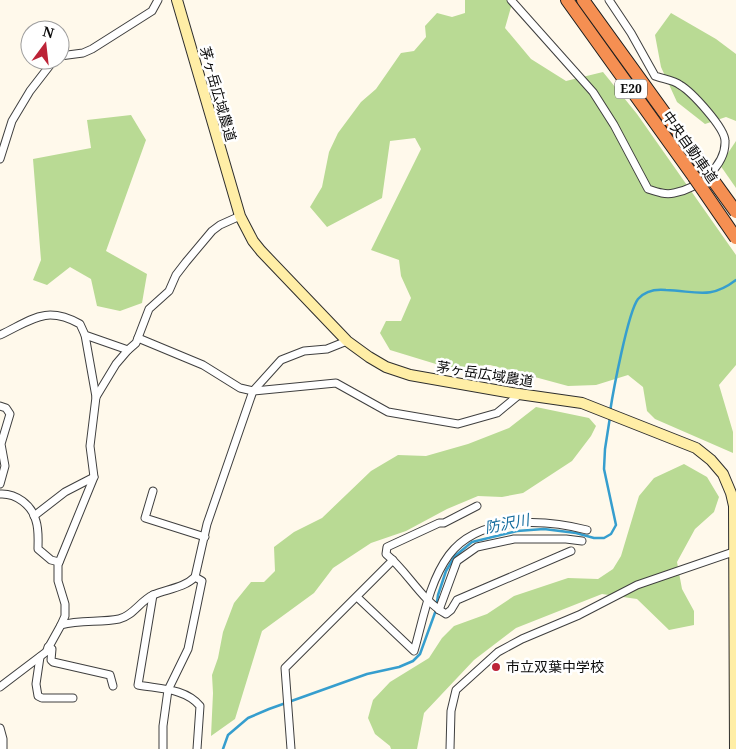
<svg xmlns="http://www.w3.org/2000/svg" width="736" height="749" viewBox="0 0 736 749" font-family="'Noto Serif','Noto Sans JP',serif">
<rect width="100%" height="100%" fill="#fff9eb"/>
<!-- forest -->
<g fill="#b9da94">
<path d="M465 0H513L505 28 531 59 566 81 603 72 637 114 736 255V365L719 385 733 432V453L655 419 647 411 643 387 628 375 596 385 568 386 490 365 449 368 390 350 380 333 386 321H401L411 298 401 276 399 260 371 250 421 149 415 138 390 141 382 198 327 227 310 207 322 187 329 152 338 133 361 102 376 89 401 53 414 51 426 37 425 26 437 13 452 17 465 13Z"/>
<path d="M671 13 716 39 736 54V121L726 117 705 124 677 102 661 67 655 35Z"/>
<path d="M131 115 146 140 106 251 147 274 142 303 120 311 97 306 91 279 70 267 47 285 33 280 41 260 33 159 91 148 87 120Z"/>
<path d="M736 141V188L720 165Z"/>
<path d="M536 407 589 418 596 426 591 436 572 461 523 493 502 497 478 496 447 509 406 531 371 543 333 568 314 593 262 631 235 719 211 736 213 693 212 675 218 658 223 632 234 603 251 582H264L275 571 274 547 294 532 322 518 371 471 398 455 426 456 468 444 509 428Z"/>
<path d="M684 464 707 477 719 497 714 512 695 529 677 562 682 589 694 611V625L669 630 637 599 602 594 516 628 474 660 424 713 417 749H391L390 746 375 734 368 718 373 700 390 682 429 658 442 638 454 626 487 614 514 596 568 578 598 579 613 569 621 556 639 496 654 478Z"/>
</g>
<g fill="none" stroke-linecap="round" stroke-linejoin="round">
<!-- stream -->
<g stroke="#369ece" stroke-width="2.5">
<path d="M610 412C613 392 628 312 638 299 645 291 656 289 666 290 696 291 710 300 736 280"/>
<path d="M223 749 228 735 248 718 269 709 367 674 399 667 413 661 420 654 436 610 438 595 446 571 455 556 472 542 517 531 544 529 576 533 594 538H604L611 534 616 525 604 469 605 449 610 417"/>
</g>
<defs>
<g id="street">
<path d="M511 0 593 92 614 125 648 189C657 192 665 195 674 193 697 189 726 166 725 141 725 128 692 92 680 85 674 80 663 79 655 76L631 33 609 0"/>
<path d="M60 56 83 53 92 49 152 11 158 0"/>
<path d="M0 159 12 121 30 91 54 60"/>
<path d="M0 335C32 320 45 305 80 324L85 335 128 350"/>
<path d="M85 335 96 397"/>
<path d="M138 338 203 365 240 388 253 391 336 383 388 412 458 424 497 413 520 394"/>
<path d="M0 406 6 408 10 414 1 444 5 466 0 484"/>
<path d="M153 491 145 518 205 537"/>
<path d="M0 494C16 493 32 505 36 521 39 530 38 540 38 549L51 560 59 562"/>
<path d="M477 506 444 523H439L387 547 386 554C408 572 421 600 446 614L451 610 457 600 571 551"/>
<path d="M34 516 65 492 94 477"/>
<path d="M153 595 138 685C159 689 185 688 200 706L197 749"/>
<path d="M357 597 414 651C423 620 429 582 449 555 479 515 545 519 587 530"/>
<path d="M439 610 457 561 477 547 514 539H566L582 541"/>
<path d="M61 625 65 616V604L58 581V565L94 477 90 446 96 397 116 364 128 350 136 343 149 309 169 291 176 275 186 262 212 231 220 225 240 216"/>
<path d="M48 647 52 649 51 660 53 662 110 675 113 686"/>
<path d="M40 657 36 684 38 696 42 698H73"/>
<path d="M0 687 46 652 61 625C80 619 100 623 119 619 133 616 140 601 153 595 167 589 184 588 195 577L207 524 253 391 281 360 304 351 327 349 347 341"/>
<path d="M0 728 3 739V749"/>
<path d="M163 749V726L168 690 188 649 202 581 195 577"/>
<path d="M291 749 285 668 393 560"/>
<path d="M450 749 451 711 456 690 498 652 522 639 579 615 637 585 736 551"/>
</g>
<path id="secondary" d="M177 0 240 216 253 241 261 251 347 341 369 357 386 367 410 375 512 393 582 403 696 448 711 460 723 474 731 493 734 506 735 749"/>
<g id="highway">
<path d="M567 0 694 177"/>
<path d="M583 0 705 169"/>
</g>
</defs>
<!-- street casing -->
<use href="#street" stroke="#3f3f3f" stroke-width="9"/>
<!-- secondary casing -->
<use href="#secondary" stroke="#2e2e2e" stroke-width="12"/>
<!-- highway casing -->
<use href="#highway" stroke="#1d1d1d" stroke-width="14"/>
<!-- street -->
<use href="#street" stroke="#fff" stroke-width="7"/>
<!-- secondary -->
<use href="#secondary" stroke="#ffeea6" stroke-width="10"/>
<!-- highway -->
<use href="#highway" stroke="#f58f52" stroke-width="12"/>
<defs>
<g id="highway-bridge">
<path d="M705 169 736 212"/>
<path d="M694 177 736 238"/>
</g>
</defs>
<!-- highway-bridge casing -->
<use href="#highway-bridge" stroke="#1d1d1d" stroke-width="14" stroke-linecap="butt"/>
<!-- highway-bridge -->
<use href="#highway-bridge" stroke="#f58f52" stroke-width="12"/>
</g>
<!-- markers -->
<circle fill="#bc2337" stroke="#fff" stroke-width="2" cx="496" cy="667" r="5"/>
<g text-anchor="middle" stroke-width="5" stroke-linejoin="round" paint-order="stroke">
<!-- shield labels -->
<rect fill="#fff" stroke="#555" stroke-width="1" x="615" y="79.5" width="32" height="19" rx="4"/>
<g font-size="12" font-weight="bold" fill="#0c0c0c">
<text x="631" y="93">E20</text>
</g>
<!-- street labels -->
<g font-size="14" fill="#0c0c0c" stroke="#fff">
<text transform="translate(218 94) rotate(74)" y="5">茅ヶ岳広域農道</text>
<text transform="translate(690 147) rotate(55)" y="5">中央自動車道</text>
<text transform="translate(485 374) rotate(9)" y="5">茅ヶ岳広域農道</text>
</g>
<!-- poi labels -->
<g font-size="14" fill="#0c0c0c" stroke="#fff" text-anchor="start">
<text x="506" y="672">市立双葉中学校</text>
</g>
<!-- water labels -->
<g font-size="15" font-style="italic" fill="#156d9e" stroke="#fff">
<text transform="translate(507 524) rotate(-11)" y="5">防沢川</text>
</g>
</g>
<!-- north arrow -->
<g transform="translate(45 45) rotate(15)"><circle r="24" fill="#ffffff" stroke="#9e9e9e"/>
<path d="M0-4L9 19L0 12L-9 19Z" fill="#bc2337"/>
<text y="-8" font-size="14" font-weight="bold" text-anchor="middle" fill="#0c0c0c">N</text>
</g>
</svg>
